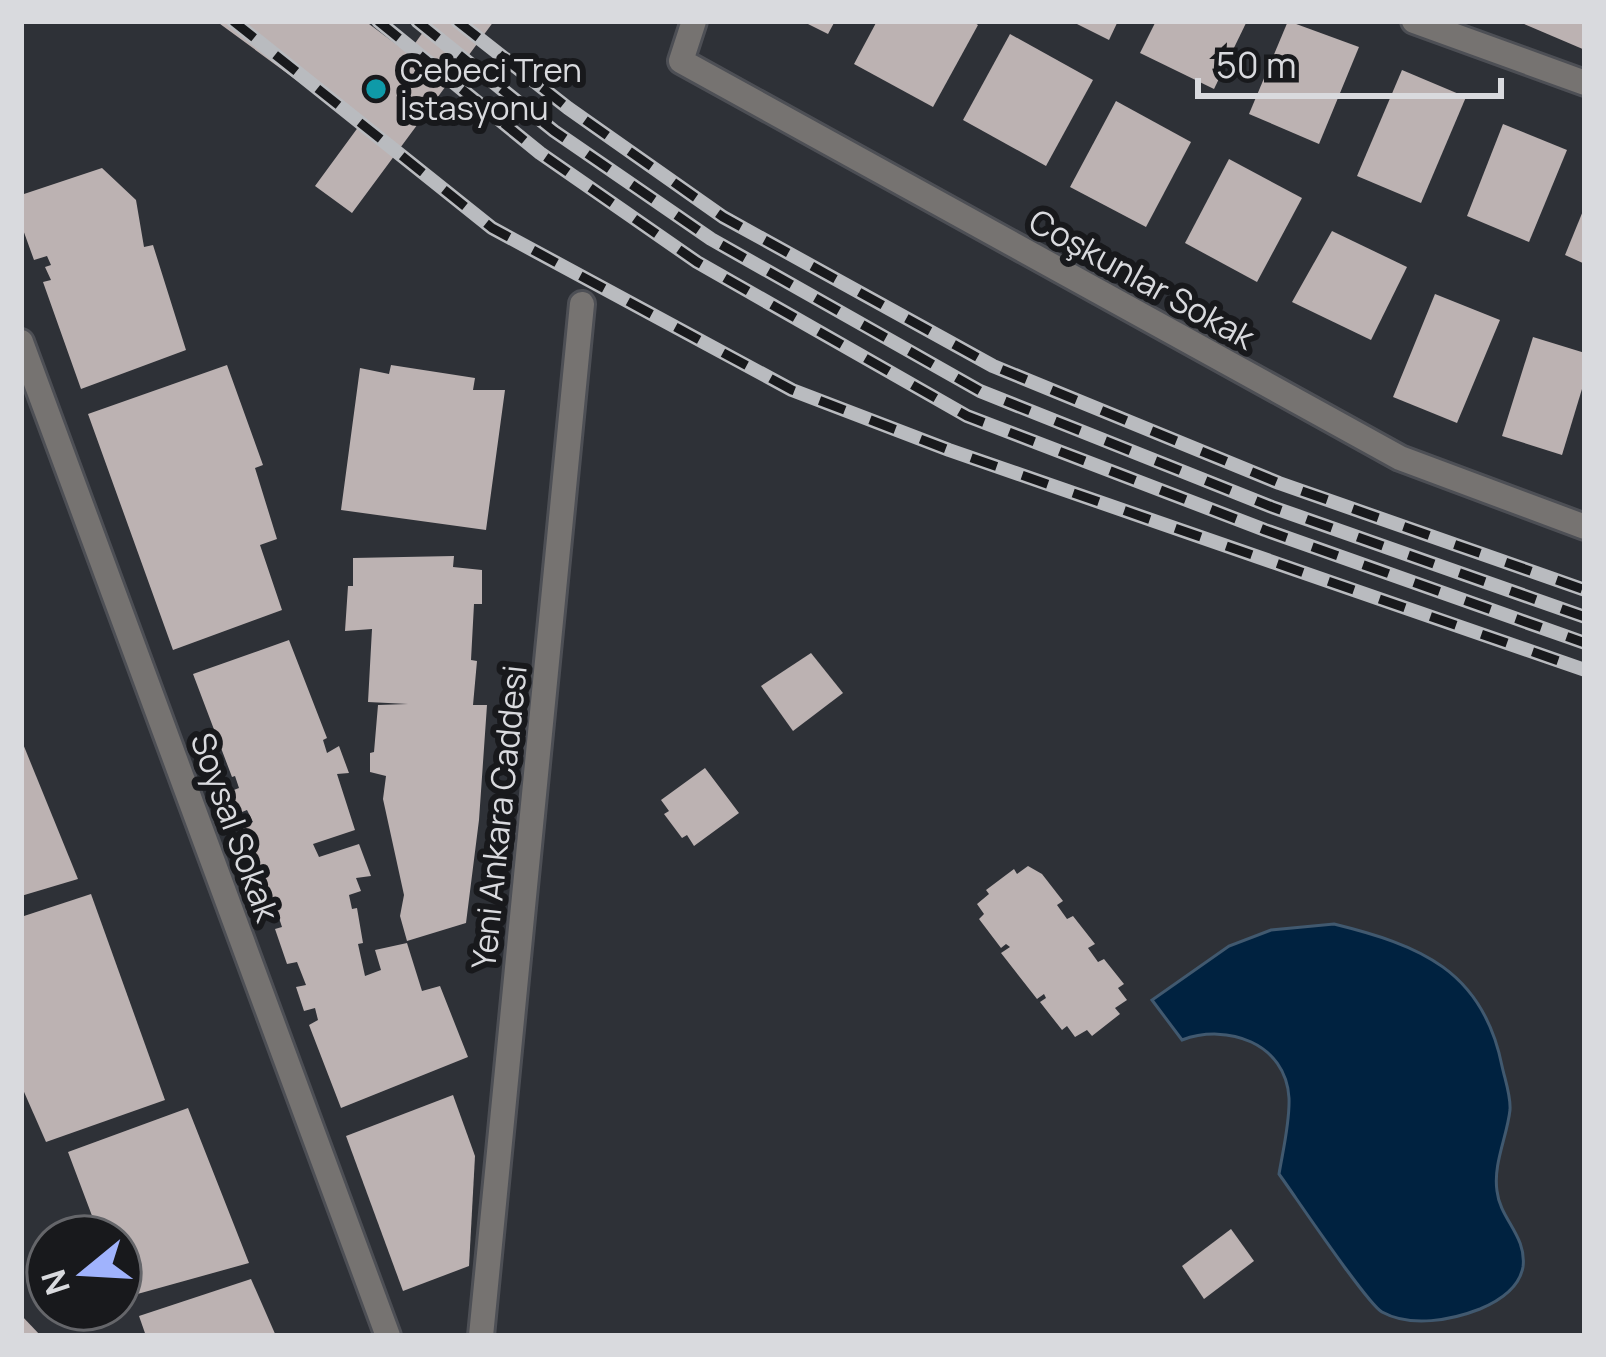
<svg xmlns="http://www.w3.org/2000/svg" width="1606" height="1357" viewBox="0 0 1606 1357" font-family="Manrope,sans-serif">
<rect width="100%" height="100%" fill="#2e3137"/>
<!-- water -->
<path fill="#002240" stroke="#41596f" stroke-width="3" d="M1334 924C1419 945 1483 970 1502 1066 1505 1080 1511 1096 1510 1110 1507 1137 1493 1164 1497 1191 1500 1219 1527 1236 1523 1267 1519 1289 1499 1301 1480 1309 1452 1320 1411 1328 1382 1312 1367 1304 1295 1196 1279 1174 1283 1150 1290 1122 1289 1098 1286 1043 1227 1023 1182 1040L1152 1000 1229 946 1271 930Z"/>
<!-- building -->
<g fill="#bcb2b2">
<path d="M216 21H365L408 53 431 21H494L352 213 315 186 359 126Z"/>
<path d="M802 21H835L828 34Z"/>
<path d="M877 21H972L978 25 933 107 854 64Z"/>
<path d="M1071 21H1118L1109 40Z"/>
<path d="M1156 21H1247L1214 89 1140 53Z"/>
<path d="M1288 21 1359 47 1319 144 1249 114Z"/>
<path d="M1517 21H1585V50Z"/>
<path d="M1010 34 1093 80 1046 166 963 120Z"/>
<path d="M1402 70 1466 97 1421 203 1357 176Z"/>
<path d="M1116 101 1191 142 1146 227 1070 187Z"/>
<path d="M1503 124 1567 150 1529 242 1467 216Z"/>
<path d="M1229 159 1302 198 1257 282 1185 243Z"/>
<path d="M102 168 136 200 144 247 153 245 186 350 81 389 43 282 51 280 45 267 51 265 47 256 34 260 21 224V195Z"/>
<path d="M1585 206V264L1565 255Z"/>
<path d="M1332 231 1407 267 1371 340 1292 302Z"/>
<path d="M1435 294 1500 320 1457 423 1393 397Z"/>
<path d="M1533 337 1585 353V379L1562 455 1502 436Z"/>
<path d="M227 365 263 465 255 468 277 539 260 545 282 610 173 650 88 414Z"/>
<path d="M391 365 475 378 473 390H505L486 530 341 510 360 368 389 374Z"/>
<path d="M454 556 453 567 482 570V604H474L471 660 477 661 473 705H487L479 820 466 923 407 941 400 916 404 895 383 799 386 776 370 772V753L374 752 378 705 408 704 368 702 372 629 345 631 348 586H353V558Z"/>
<path d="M289 640 327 738 323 740 327 753 339 746 349 773 337 774 355 830 313 844 319 857 359 844 371 876 356 878 361 891 349 895 352 909 357 908 363 943 358 944 365 976 381 970 375 950 407 943 422 991 440 986 468 1057 341 1108 309 1025 318 1020 315 1008 304 1011 296 987 306 985 297 962 287 964 275 929 282 927 279 918 271 921 240 828 253 822 247 810 237 814 231 791 239 788 235 776 232 777 193 674Z"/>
<path d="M811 653 843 693 793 731 761 686Z"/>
<path d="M21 739 78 879 21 896Z"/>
<path d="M705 768 739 813 694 846 687 835 682 838 664 814 669 811 661 800Z"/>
<path d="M1028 866 1042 874 1063 901 1057 905 1067 919 1073 916 1095 944 1088 948 1098 962 1104 959 1124 984 1118 988 1127 1000 1115 1008 1120 1014 1092 1036 1087 1030 1075 1037 1067 1026 1062 1030 1040 1002 1046 998 1044 994 1037 999 1001 953 1010 947 1006 944 1001 948 979 919 984 914 977 904 989 894 986 890 1014 869 1017 874Z"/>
<path d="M91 894 165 1100 46 1142 21 1085V917Z"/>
<path d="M453 1095 475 1156 469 1266 403 1291 346 1136Z"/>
<path d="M188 1108 249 1263 123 1298 120 1237H100L68 1152Z"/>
<path d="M1231 1229 1254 1261 1204 1299 1182 1266Z"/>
<path d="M251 1279 276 1336H146L139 1316Z"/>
<path d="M21 1315 41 1336H21Z"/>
</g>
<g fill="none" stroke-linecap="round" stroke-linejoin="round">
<defs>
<g id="street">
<path d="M694 21 681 61 1400 458 1585 527"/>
<path d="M1414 21 1585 83"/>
<path d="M21 342 388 1336"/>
<path d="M481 1336 582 304"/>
</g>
</defs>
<!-- street casing -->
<use href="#street" stroke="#4d4f55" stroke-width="30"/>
<!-- street -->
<use href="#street" stroke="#767371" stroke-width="24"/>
<defs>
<g id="rail">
<path d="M233 21 492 228 792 390 949 450 1585 670"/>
<path d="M378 21 540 153 697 262 967 416 1265 530 1585 643"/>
<path d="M417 21 554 131 711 239 980 391 1272 507 1585 617"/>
<path d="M457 21 568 108 723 217 993 366 1279 483 1585 590"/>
</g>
</defs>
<!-- rail casing -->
<use href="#rail" stroke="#b9bbbf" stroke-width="14"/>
<!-- rail -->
<use href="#rail" stroke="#18191c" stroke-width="9" stroke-dasharray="27" stroke-linecap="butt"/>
</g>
<!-- markers -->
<circle fill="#0f9aa8" stroke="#18191c" stroke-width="4.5" cx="376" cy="89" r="12"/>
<g text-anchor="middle" stroke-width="12" stroke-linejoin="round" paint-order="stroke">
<!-- poi labels -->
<g font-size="33" fill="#d9dade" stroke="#18191c" text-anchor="start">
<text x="400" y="82">Cebeci Tren<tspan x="400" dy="38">İstasyonu</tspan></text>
</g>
<!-- street labels -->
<g font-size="33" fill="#d9dade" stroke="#18191c">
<text transform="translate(1142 279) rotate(29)" y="12">Coşkunlar Sokak</text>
<text transform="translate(499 817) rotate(-84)" y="12">Yeni Ankara Caddesi</text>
<text transform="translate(235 827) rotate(70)" y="12">Soysal Sokak</text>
</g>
</g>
<!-- border -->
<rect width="1606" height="1357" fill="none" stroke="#d9dade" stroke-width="48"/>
<!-- north arrow -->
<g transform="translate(84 1273) rotate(252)"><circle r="57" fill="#18191c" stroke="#65666a" stroke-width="3"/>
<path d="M0-9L21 45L0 30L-21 45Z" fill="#a0b3fd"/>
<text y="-18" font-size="33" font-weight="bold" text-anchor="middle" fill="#d9dade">N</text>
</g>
<!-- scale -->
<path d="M1198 78v18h303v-18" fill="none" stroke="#d9dade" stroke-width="6"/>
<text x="1216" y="78" font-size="36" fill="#d9dade" stroke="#18191c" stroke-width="9" paint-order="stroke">50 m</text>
</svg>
